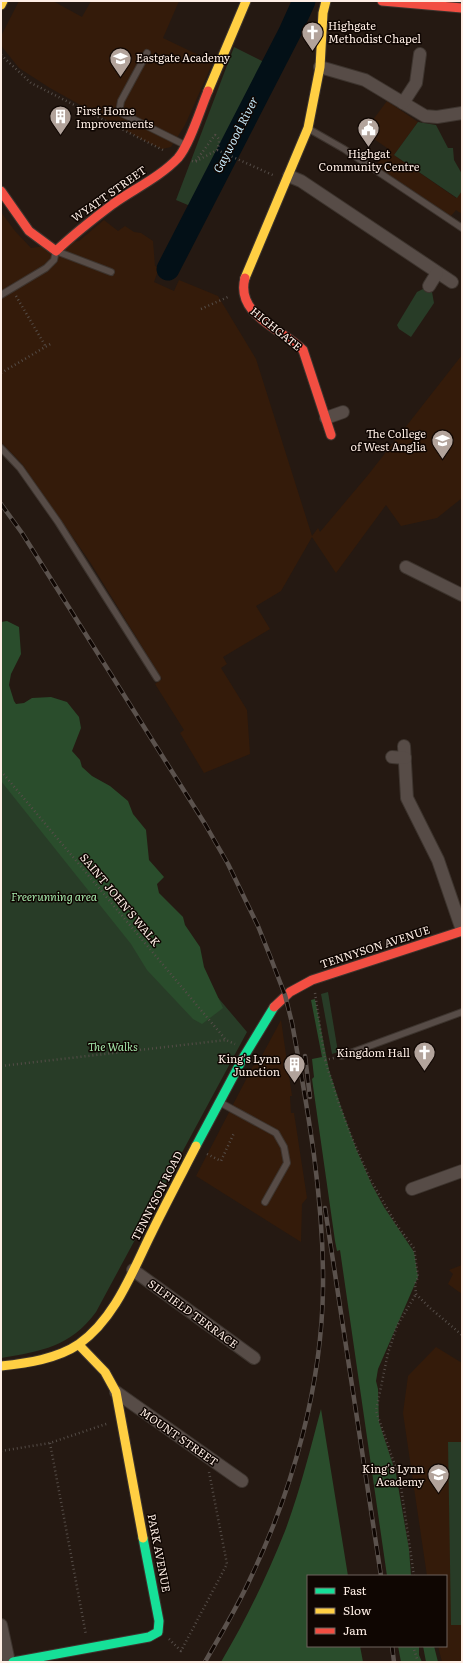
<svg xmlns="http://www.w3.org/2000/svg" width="463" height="1663" viewBox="0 0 463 1663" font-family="Literata,serif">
<rect width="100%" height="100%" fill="#251912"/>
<!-- built -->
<g fill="#341b0a">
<path d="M19 1H53L82 17 91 1H179L163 38 213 62 185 125 171 147 162 149 143 140 50 88 19 68 3 48 1 45V36Z"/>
<path d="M387 101 418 122 394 155 456 198 462 191V214L456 210 451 216 376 166 387 148 364 132Z"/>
<path d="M1 212 15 231 31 248 79 241 104 220 118 231 125 226 134 232 141 233 153 241 155 266 159 268 154 282 174 291 179 280 218 296 256 359 312 536 318 528 320 532 368 475 462 355V498L437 518 401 526 386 505 336 573 312 537 281 591 256 606 270 629 223 657 227 664 221 668 247 710 250 754 204 773 180 733 184 730 155 684 162 679 90 562 22 464 1 442Z"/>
<path d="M281 1020 292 1096H290L291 1113H294L307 1198 302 1204 301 1242 196 1176 253 1066 258 1063Z"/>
<path d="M462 1265V1294L448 1284 453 1274 449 1270Z"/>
<path d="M436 1347 462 1363V1662H442L438 1646H446V1576H427L403 1413 408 1376Z"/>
</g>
<!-- green -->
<g fill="#283c27">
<path d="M234 47 278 69 230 153 202 211 176 200Z"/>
<path d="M418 122 436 125 448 148H453L454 160 462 174V191L457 198 394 155Z"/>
<path d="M425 288 432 292 434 303 411 337 399 329 397 325 417 292Z"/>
<path d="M1 741 247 1032 96 1312C70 1347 42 1351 1 1358Z"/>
<path d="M328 992 338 1052 332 1054 321 994Z"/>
<path d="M448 1442H462V1625H451Z"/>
</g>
<!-- forest -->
<g fill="#2a4d2c">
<path d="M7 621 19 627 21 654 11 674 9 685 14 701 16 704 24 703 32 698 51 697 67 702 79 717 81 728 72 751 80 760 82 767 92 776 110 786 128 801 133 814 146 830 149 860 164 877 157 884 159 893 183 917 185 925 200 947 204 967 223 1008 202 1024 193 1019 147 970 131 944 1 781V622Z"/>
<path d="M315 999 329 1070 342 1110 357 1151 372 1185 384 1207 414 1252 418 1277 378 1369 376 1381 378 1389 379 1422 396 1474 409 1549 411 1576H387L340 1250 337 1251 335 1241 312 1079 314 1077 312 1059 322 1057 311 1000Z"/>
<path d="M321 1409 348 1576H308V1646H360L363 1662H221C246 1620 267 1576 285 1531 300 1491 310 1450 321 1409Z"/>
<path d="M398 1646H419V1655L422 1662H401Z"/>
<path d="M423 1646H434L438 1662H426Z"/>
</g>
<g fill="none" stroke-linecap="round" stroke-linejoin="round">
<!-- river -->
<path stroke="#031017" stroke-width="23" d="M168 269 290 32 304 1"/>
<defs>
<g id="lane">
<path d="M147 53 121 101 119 112 185 145"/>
<path d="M309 129 344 149 462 228"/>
<path d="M1 295 46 268 54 260 56 251 111 272"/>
<path d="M1 448 20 468 58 522 157 678"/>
<path d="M342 1056 462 1012"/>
<path d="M221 1103 276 1133 284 1147 287 1163 265 1202"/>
</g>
<g id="street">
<path d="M320 67 365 80 425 116 437 117 462 113"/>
<path d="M403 103 416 83 420 54"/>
<path d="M289 176 301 181 452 282"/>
<path d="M429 286 437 273"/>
<path d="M326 418 343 412"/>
<path d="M406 567 462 595"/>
<path d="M404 746 407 798 438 860 462 930"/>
<path d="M392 757 405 758"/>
<path d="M412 1189 462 1171"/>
<path d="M133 1270 254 1358"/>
<path d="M116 1392 242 1481"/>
<path d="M1 1625 9 1662"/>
</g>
<g id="fast">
<path d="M196 1146 243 1058 274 1007"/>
<path d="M13 1662 149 1637 158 1632 159 1621 143 1538"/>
</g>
<g id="slow">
<path d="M1 5 3 1"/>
<path d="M208 91 246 1"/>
<path d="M245 278 308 128 320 67 323 13 326 1"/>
<path d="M79 1345 105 1372 116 1392 143 1538"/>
<path d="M1 1366C27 1363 57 1359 79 1344 114 1319 131 1275 149 1238 164 1207 180 1177 196 1146"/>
</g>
<g id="jam">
<path d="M382 1 462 8"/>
<path d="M1 191 29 231 56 251C74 234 93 219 113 204 134 189 160 177 178 158 190 144 200 110 208 91"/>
<path d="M245 278C235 315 282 329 303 350L331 435"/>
<path d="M274 1007 290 992 312 980 462 931"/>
</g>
</defs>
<!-- lane casing -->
<use href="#lane" stroke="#3d342e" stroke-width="8"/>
<!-- street casing -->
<use href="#street" stroke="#3d342e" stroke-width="14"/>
<!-- fast casing -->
<use href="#fast" stroke="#3d342e" stroke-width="11"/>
<!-- slow casing -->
<use href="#slow" stroke="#3d342e" stroke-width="11"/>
<!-- jam casing -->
<use href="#jam" stroke="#3d342e" stroke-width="11"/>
<!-- path -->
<g stroke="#554d48" stroke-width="2.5" stroke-dasharray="1 3" stroke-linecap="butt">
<path d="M1 55 31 83 165 151"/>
<path d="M217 150 275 176"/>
<path d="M192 161 195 162 217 150C219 144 221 139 215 135L195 162"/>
<path d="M16 296 46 347"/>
<path d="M201 309 230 296"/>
<path d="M1 373 52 343"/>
<path d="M1 771 226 1040 235 1044"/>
<path d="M315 993 325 1060 338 1101 352 1138 370 1179 396 1224 414 1248 418 1277 415 1284 416 1294 430 1308 462 1335"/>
<path d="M325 1060 334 1058"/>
<path d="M1 1066 226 1040"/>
<path d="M207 1154 221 1161 234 1133"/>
<path d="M50 1443 86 1635"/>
<path d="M1 1451 50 1443 109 1423"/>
<path d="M414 1576 400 1480 376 1411 388 1353 397 1326 416 1294"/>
<path d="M169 1639 181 1651 227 1564 209 1472"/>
<path d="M413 1646 418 1662"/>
</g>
<!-- lane -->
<use href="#lane" stroke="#574c47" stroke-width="6"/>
<!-- street -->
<use href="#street" stroke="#574c47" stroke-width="12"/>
<!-- fast -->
<use href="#fast" stroke="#16e098" stroke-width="9"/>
<!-- slow -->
<use href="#slow" stroke="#ffcf43" stroke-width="9"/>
<!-- jam -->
<use href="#jam" stroke="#f24e42" stroke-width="9"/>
<defs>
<g id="rail">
<path d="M1 504 22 533 68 606 205 824 228 864 258 926 270 956 285 995 292 1023C308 1110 324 1199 323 1287 322 1385 293 1489 251 1577 238 1606 221 1634 205 1662"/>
<path d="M305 1056 310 1097"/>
<path d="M325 1208 381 1576"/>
<path d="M392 1646 394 1662"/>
</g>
</defs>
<!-- rail casing -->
<use href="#rail" stroke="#5b524d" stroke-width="4.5"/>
<!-- rail -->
<use href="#rail" stroke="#0f0602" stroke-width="3" stroke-dasharray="9" stroke-linecap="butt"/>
</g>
<!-- icons -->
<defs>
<symbol id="church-pin" viewBox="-11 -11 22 30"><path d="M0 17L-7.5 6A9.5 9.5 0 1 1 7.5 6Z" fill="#b2a39b" stroke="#0f0602"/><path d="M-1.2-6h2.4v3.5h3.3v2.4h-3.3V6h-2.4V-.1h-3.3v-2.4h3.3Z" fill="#fff"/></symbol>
<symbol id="school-pin" viewBox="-11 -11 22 30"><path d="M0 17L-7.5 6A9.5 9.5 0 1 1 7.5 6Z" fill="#b2a39b" stroke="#0f0602"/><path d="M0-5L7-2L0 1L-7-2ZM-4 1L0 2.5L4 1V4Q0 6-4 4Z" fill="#fff"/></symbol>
<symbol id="building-pin" viewBox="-11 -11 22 30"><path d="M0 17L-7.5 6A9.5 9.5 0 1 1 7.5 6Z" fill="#b2a39b" stroke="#0f0602"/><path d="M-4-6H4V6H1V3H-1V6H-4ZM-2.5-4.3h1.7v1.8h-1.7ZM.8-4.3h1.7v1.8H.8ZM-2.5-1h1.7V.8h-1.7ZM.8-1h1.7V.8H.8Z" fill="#fff"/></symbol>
<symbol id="civic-pin" viewBox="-11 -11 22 30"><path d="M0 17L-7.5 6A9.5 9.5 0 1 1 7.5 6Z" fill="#b2a39b" stroke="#0f0602"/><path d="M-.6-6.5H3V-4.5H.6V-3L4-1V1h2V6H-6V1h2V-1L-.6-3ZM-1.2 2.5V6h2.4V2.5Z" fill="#fff"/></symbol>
<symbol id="university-pin" viewBox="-11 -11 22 30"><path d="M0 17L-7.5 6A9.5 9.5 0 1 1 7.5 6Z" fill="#b2a39b" stroke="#0f0602"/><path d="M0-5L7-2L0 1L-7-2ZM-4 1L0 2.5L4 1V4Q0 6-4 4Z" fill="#fff"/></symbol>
</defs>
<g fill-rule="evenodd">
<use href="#church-pin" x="300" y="20" width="25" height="34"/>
<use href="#school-pin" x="108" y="46" width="25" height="34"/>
<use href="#building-pin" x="48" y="104" width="25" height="34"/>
<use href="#civic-pin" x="356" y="116" width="25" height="34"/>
<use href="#university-pin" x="430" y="428" width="25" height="34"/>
<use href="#church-pin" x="412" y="1040" width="25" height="34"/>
<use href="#building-pin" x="282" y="1052" width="25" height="34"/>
<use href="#school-pin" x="426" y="1462" width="25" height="34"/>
</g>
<g text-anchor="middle" stroke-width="3" stroke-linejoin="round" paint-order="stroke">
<!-- poi labels -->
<g font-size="11" fill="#feeee5" stroke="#0f0602" text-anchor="end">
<text x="328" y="30" text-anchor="start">Highgate<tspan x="328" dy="13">Methodist Chapel</tspan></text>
<text x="136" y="62" text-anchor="start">Eastgate Academy</text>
<text x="76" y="115" text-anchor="start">First Home<tspan x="76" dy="13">Improvements</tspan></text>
<text x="369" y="158" text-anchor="middle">Highgat<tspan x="369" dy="13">Community Centre</tspan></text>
<text x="426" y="438">The College<tspan x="426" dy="13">of West Anglia</tspan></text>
<text x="410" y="1057">Kingdom Hall</text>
<text x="280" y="1063">King's Lynn<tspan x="280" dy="13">Junction</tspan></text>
<text x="424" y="1473">King's Lynn<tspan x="424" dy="13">Academy</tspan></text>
</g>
<!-- street labels -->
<g font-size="11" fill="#feeee5" stroke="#0f0602">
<text transform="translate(109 194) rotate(-35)" y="4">WYATT STREET</text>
<text transform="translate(276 329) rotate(39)" y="4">HIGHGATE</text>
<text transform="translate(120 900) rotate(50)" y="4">SAINT JOHN'S WALK</text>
<text transform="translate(375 947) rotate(-18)" y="4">TENNYSON AVENUE</text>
<text transform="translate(157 1196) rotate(-63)" y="4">TENNYSON ROAD</text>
<text transform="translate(193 1314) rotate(36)" y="4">SILFIELD TERRACE</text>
<text transform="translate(179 1437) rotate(35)" y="4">MOUNT STREET</text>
<text transform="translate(159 1553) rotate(79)" y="4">PARK AVENUE</text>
</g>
<!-- park labels -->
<g font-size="11" font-style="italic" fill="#a3e5a9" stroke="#0f0602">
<text x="54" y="901">Freerunning area</text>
<text x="113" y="1051">The Walks</text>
</g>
<!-- water labels -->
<g font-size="12" font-style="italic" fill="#c4e6f7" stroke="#0f0602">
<text transform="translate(236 135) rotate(-63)" y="4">Gaywood River</text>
</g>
</g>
<!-- border -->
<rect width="463" height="1663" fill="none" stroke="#feeee5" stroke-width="4"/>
<!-- legend -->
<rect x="307" y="1575" width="140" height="72" fill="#0f0602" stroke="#6f635d"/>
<rect x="315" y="1588" width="20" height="6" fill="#16e098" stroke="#6f635d"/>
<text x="343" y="1595" font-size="12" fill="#feeee5">Fast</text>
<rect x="315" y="1608" width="20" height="6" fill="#ffcf43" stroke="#6f635d"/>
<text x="343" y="1615" font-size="12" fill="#feeee5">Slow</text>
<rect x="315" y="1628" width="20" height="6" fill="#f24e42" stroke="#6f635d"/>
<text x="343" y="1635" font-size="12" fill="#feeee5">Jam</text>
</svg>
